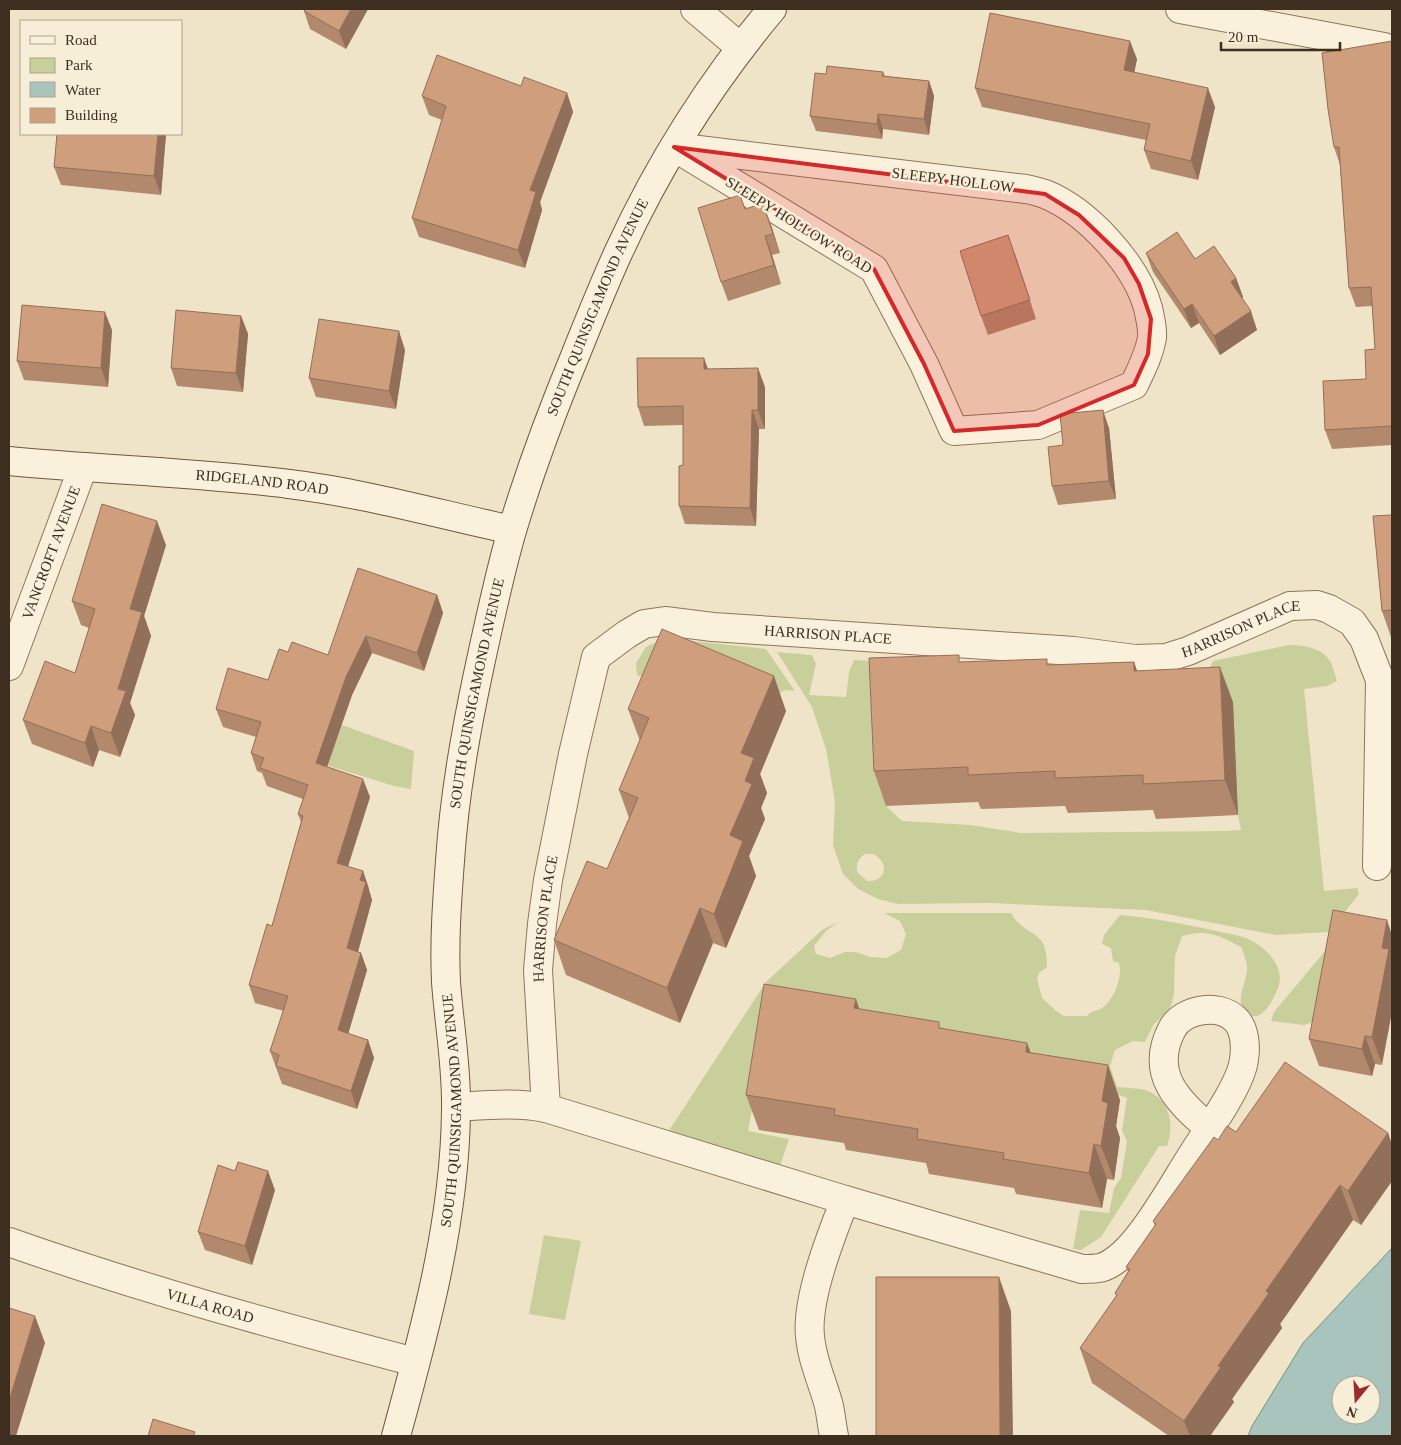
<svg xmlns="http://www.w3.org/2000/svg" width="1401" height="1445" viewBox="0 0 1401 1445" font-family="Georgia,serif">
<rect width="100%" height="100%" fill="#f0e4c8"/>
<!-- green -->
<g fill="#c9cf9b" fill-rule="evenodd">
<path d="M665 638 766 649 795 691 785 690 778 694 665 687 637 675 636 663 646 647Z"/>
<path d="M1289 645C1303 645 1322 648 1330 661 1333 666 1335 675 1337 681L1327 686 1304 689 1324 891 1357 888 1359 894 1329 932 1276 935 1146 910 990 903 898 904 878 899 858 889 843 874 833 845 835 802 826 749 812 707 777 652 812 655 816 664 809 695 846 697 849 672 854 660 902 663 882 694 886 806 902 821 971 825 1021 833 1225 831 1241 830 1238 815 1233 702 1208 671 1213 661ZM865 854H874C890 864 886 882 867 881L857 872C856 864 858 859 865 854Z"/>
<path d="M291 725 336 741 342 725 414 751 411 789 394 786 303 758Z"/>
<path d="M884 913H1011C1025 939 1048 926 1047 967L1039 973 1037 979 1042 998 1055 1010 1064 1016H1087C1093 1010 1093 1012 1100 1009 1114 1002 1123 976 1119 963L1113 961 1111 948 1102 944 1104 935 1120 915C1153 918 1185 924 1217 931 1228 934 1241 935 1250 940 1267 948 1286 968 1278 988 1274 998 1262 1024 1248 1014 1231 1002 1249 981 1247 965 1246 959 1243 952 1241 947 1218 935 1208 929 1182 936L1175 956 1174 994 1170 1009 1154 1024 1145 1042 1133 1041 1115 1050 1110 1066 1117 1087C1126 1088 1137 1088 1145 1090 1170 1098 1175 1124 1167 1146H1159L1101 1237 1081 1250 1073 1249 1080 1210 1109 1213 1114 1188 1121 1178 1127 1141 1122 1131 1127 1098 1082 1081 770 1013 748 1131 789 1139 778 1172 668 1132 766 982 822 930 838 922 826 931 814 946 816 954 830 958 845 952H856L870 957 887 958 901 950 906 934 900 921Z"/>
<path d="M1325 951 1313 1022 1304 1025 1271 1021 1274 1012Z"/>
<path d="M544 1235 581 1241 565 1320 529 1314Z"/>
</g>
<!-- water -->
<path fill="#a9c4bc" stroke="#6f938a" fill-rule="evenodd" d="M1392 1248V1436H1248L1252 1426 1303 1343ZM1341 1385H1371V1415H1341Z"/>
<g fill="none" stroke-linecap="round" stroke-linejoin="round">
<defs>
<g id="street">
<path d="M695 9 740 47"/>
<path d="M1180 9 1384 47"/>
<path d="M674 147 1026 189C1032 190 1039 192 1045 194 1087 211 1136 264 1148 308 1150 318 1153 328 1152 338 1149 355 1141 370 1134 385L1038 425 954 431 924 364 874 269Z"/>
<path id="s1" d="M9 666 83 467"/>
<path d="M457 1107C487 1105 516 1102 546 1108L845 1200C831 1236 806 1299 810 1336 812 1361 823 1383 829 1406 831 1416 832 1426 834 1436"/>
<path id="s2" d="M546 1108 538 970 542 924 548 880 573 754 596 657 627 634 644 624 665 621 713 627 1074 651 1135 659 1166 658 1188 651 1290 606 1317 605 1329 609 1352 622 1364 639 1380 680 1377 866"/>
<path d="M845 1200 1082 1269C1098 1269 1104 1269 1117 1259 1144 1239 1175 1181 1194 1152 1208 1130 1242 1083 1244 1059 1246 1047 1245 1028 1235 1019 1218 1003 1183 1009 1172 1029 1149 1073 1177 1101 1209 1128"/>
<path id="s3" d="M9 1242C142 1289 278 1326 415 1362"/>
</g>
<g id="secondary">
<path id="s4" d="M9 461C102 470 196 472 289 484 364 493 438 514 512 530"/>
<path id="s5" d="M396 1436C425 1330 455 1221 456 1110 457 1067 449 1024 446 982 444 942 447 901 450 861 454 798 465 735 478 674 488 627 498 580 511 534 529 473 551 414 575 356 589 321 603 286 619 251 659 164 711 82 772 9"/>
</g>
</defs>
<!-- street casing -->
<use href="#street" stroke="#8d765c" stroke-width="30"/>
<!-- secondary casing -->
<use href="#secondary" stroke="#6f573f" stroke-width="30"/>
<!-- street -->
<use href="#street" stroke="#faf1dc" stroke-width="28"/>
<!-- secondary -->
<use href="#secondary" stroke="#faf1dc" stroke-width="28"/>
</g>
<!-- wall -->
<g fill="#b2896c">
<path d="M368 9 346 49 310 29 304 11Z"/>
<path d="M1392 41V445L1332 449 1325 430 1366 379 1375 349 1372 306 1356 307 1349 288 1340 165 1334 147Z"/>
<path d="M1137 59 1134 72 1215 107 1198 180 1151 169 1144 150 1146 140 982 107 975 88Z"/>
<path d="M883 72 885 76 929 81 934 96 929 135 883 129 882 139 816 131 810 116 826 74Z"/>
<path d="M521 86 567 93 573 112 540 202 542 210 525 268 419 237 412 218 442 120 429 115 422 96Z"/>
<path d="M57 134H166L161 195 61 185 54 167Z"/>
<path d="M745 209 771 225 780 253 772 255 781 284 728 301 721 282Z"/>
<path d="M1146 253 1195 259 1236 278 1243 297 1242 298 1257 330 1220 355 1199 323 1191 328 1153 272Z"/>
<path d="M1015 254 1036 319 988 335 981 316Z"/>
<path d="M241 316 248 334 243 392 177 386 171 368Z"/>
<path d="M112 330 108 387 24 380 17 361Z"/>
<path d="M405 350 396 409 316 397 309 378Z"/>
<path d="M708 369 765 387V429H759L756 526 685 524 679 506 683 465V425L644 426 638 407Z"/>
<path d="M1109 428 1116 499 1058 505 1052 486 1063 445Z"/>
<path d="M1392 515V640L1382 611Z"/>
<path d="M166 545 144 616 151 636 130 703 135 715 120 757 99 750 93 767 32 744 23 720 75 673 89 628 81 625 72 601Z"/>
<path d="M437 595 443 613 424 671 372 653 352 695 327 767 370 797 348 867 363 871 369 889V890L372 900 358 952 361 953 367 970 348 1034 368 1040 374 1058 357 1109 282 1084 270 1051 284 1011 255 1003 249 985 272 926 301 822 298 814 303 799 267 786 262 773 257 771 251 753 256 737 223 727 216 709 268 680 288 652 328 655Z"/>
<path d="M962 662 1049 665 1134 662 1137 671 1233 702 1238 815 1156 819 1153 810 1068 813 1065 806 981 809 978 802 886 806 874 771Z"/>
<path d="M628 709 786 711 760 774 767 793 761 808 765 819 749 856 756 876 726 948 713 943 680 1023 566 975 554 940 607 869 629 818 619 790 640 741Z"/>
<path d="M1333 910 1382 1065 1375 1064 1372 1076 1319 1066 1309 1039Z"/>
<path d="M859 1009 942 1028 1031 1053 1120 1100 1116 1126 1120 1138 1114 1180 1107 1179 1102 1208 1016 1194 1014 1188 929 1174 926 1163 846 1150 844 1143 759 1130 746 1095Z"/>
<path d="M1236 1132 1388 1133 1392 1145V1181L1361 1225 1353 1220 1280 1324 1282 1328 1232 1399 1234 1402 1210 1436H1169L1092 1383 1080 1348 1116 1296 1115 1293 1128 1272 1126 1267 1155 1226 1153 1221 1218 1140Z"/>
<path d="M275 1190 252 1265 205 1250 198 1232Z"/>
</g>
<!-- shaded-wall -->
<g fill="#916f58">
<path d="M351 9H368L346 49 339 31Z"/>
<path d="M1130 41 1137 59 1131 89 1124 70Z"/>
<path d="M929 81 934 96 929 135 924 119Z"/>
<path d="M1208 88 1215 107 1198 180 1191 161Z"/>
<path d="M567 93 573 112 540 202 542 210 525 268 518 250 530 190Z"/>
<path d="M878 114 883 129 882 139 877 124Z"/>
<path d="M158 134H166L161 195 154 176Z"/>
<path d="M764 206 771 225 780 253 773 234Z"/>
<path d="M765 236 772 255 781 284 774 265Z"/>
<path d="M1236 278 1243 297 1238 301 1231 282Z"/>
<path d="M1192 304 1199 323 1191 328 1184 309Z"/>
<path d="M1251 311 1257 330 1220 355 1214 336Z"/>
<path d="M105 312 112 330 108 387 101 368Z"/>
<path d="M241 316 248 334 243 392 236 373Z"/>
<path d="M399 331 405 350 396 409 389 391Z"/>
<path d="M704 358 711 377 704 369Z"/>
<path d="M758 368 765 387V429L758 410Z"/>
<path d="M752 410 759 429 756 526 750 508Z"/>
<path d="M1103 410 1109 428 1116 499 1109 481Z"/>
<path d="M157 521 166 545 144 616 151 636 130 703 135 715 120 757 111 733 118 689 130 609Z"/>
<path d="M437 595 443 613 424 671 417 653Z"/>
<path d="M366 636 372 653 352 695 322 781 316 763 346 677Z"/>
<path d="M1134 662 1146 697 1134 671Z"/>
<path d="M1220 667 1233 702 1238 815 1225 780Z"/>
<path d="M774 676 786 711 760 774 767 793 761 808 765 819 749 856 756 876 726 948 714 914 730 835 741 753Z"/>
<path d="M91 726 99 750 93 767 85 743Z"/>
<path d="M363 779 370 797 343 881 337 863Z"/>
<path d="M363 871 369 889V890L372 900 354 966 347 948 360 880Z"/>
<path d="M700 908 713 943 680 1023 667 988Z"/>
<path d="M1387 920 1392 935V1012L1382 1065 1372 1037 1382 948Z"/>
<path d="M361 953 367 970 344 1048 338 1030Z"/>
<path d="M856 999 868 1034 854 1008Z"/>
<path d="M1365 1036 1375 1064 1372 1076 1362 1049Z"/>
<path d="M368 1040 374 1058 357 1109 351 1091Z"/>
<path d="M1027 1043 1040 1077 1026 1052Z"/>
<path d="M1108 1065 1120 1100 1116 1126 1120 1138 1114 1180 1101 1146 1102 1101Z"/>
<path d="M1388 1133 1392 1145V1181L1361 1225 1348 1191Z"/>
<path d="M1094 1144 1107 1179 1102 1208 1089 1173Z"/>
<path d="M268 1171 275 1190 252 1265 245 1246Z"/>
<path d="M1340 1185 1353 1220 1280 1324 1282 1328 1232 1399 1234 1402 1210 1436H1190L1184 1421 1266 1291Z"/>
<path d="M999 1277 1011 1311 1013 1436H1000Z"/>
<path d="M35 1316 45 1343 16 1436H9V1401Z"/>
</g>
<!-- building -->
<g fill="#cf9f7d" stroke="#916f58">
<path d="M305 9H351L339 31 304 11Z"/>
<path d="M990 13 1130 41 1124 70 1208 88 1191 161 1144 150 1150 124 975 88Z"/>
<path d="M1392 41V426L1325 430 1323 381 1366 379 1365 350 1375 349 1371 287 1349 288 1339 147H1334L1328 109 1322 53Z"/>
<path d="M437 55 521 86 524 77 567 93 530 190 536 192 518 250 412 218 446 106 422 96Z"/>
<path d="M827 66 883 72 882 76 929 81 924 119 878 114 877 124 810 116 815 73 826 74Z"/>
<path d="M57 134H158L154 176 54 167Z"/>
<path d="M740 195 745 209 761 204 764 206 773 234 765 236 774 265 721 282 698 208Z"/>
<path d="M1177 232 1195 259 1214 246 1236 278 1231 282 1251 311 1214 336 1192 304 1184 309 1146 253Z"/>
<path d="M1008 235 1030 300 981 316 960 251Z"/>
<path d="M22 305 105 312 101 368 17 361Z"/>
<path d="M176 310 241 316 236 373 171 368Z"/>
<path d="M319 319 399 331 389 391 309 378Z"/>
<path d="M637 358H704V369L758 368V410H752L750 508 679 506V466L683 465V406L638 407Z"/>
<path d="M1103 410 1109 481 1052 486 1048 447 1063 445 1060 414Z"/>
<path d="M102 504 157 521 130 609 142 612 118 689 126 691 111 733 91 726 85 743 23 720 45 661 75 673 95 609 72 601Z"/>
<path d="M1392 515V610L1382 611 1373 516Z"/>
<path d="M358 568 437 595 417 653 366 636 346 677 316 763 363 779 337 863 363 871 360 880 366 882 347 948 361 953 338 1030 368 1040 351 1091 276 1066 279 1055 270 1051 288 996 249 985 267 924 272 926 303 816 298 814 308 785 260 768 264 758 251 753 261 722 216 709 228 668 268 680 279 649 288 652 292 642 328 655Z"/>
<path d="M662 629 774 676 741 753 754 758 745 781 752 784 730 835 743 841 714 914 700 908 667 988 554 940 587 861 607 869 638 798 619 790 649 718 628 709Z"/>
<path d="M959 655V662L1047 659V665L1134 662V671L1220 667 1225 780 1143 784V775L1055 778V771L968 775V767L874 771 869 658Z"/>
<path d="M1333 910 1387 920 1382 948 1389 949 1372 1037 1365 1036 1362 1049 1309 1039Z"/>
<path d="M764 984 856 999 854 1008 939 1022V1028L1027 1043 1026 1052 1108 1065 1102 1101 1108 1103 1101 1146 1094 1144 1089 1173 1003 1159 1004 1153 917 1139 918 1129 834 1115 835 1109 746 1095Z"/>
<path d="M1285 1062 1388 1133 1348 1191 1340 1185 1266 1291 1269 1293 1218 1366 1221 1367 1184 1421 1080 1348 1117 1295 1115 1293 1130 1269 1126 1267 1156 1224 1153 1221 1214 1137 1218 1140 1227 1126 1236 1132Z"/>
<path d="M238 1162 268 1171 245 1246 198 1232 218 1165 235 1171Z"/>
<path d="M876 1277H999L1000 1436H876Z"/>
<path d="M9 1308 35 1316 9 1401Z"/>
<path d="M153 1419 195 1432 193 1436H148Z"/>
</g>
<!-- marked area -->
<path fill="#d62828" fill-opacity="0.2" stroke="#d62828" stroke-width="4" stroke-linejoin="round" d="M674 147 1045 194 1079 215 1124 258 1139 284 1151 319 1148 354 1134 385 1038 425 954 431 924 364 874 269Z"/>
<g text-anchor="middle" stroke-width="5" stroke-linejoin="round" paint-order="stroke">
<!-- street labels -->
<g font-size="15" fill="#3d2e20" stroke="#f7eed8">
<text transform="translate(953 180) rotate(7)" y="5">SLEEPY HOLLOW</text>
<text transform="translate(799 225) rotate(32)" y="5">SLEEPY HOLLOW ROAD</text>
<text dy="5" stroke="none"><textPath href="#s5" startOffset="1158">SOUTH QUINSIGAMOND AVENUE</textPath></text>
<text dy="5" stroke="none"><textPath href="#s4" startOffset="254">RIDGELAND ROAD</textPath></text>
<text dy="5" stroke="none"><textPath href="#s1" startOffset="121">VANCROFT AVENUE</textPath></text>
<text dy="5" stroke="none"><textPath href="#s2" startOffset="1120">HARRISON PLACE</textPath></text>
<text dy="5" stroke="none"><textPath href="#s2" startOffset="700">HARRISON PLACE</textPath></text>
<text dy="5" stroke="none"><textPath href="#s5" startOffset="752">SOUTH QUINSIGAMOND AVENUE</textPath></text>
<text dy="5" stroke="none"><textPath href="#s2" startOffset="190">HARRISON PLACE</textPath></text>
<text dy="5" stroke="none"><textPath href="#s5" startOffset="332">SOUTH QUINSIGAMOND AVENUE</textPath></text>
<text dy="5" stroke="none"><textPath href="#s3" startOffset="211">VILLA ROAD</textPath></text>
</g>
</g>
<!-- border -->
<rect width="1401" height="1445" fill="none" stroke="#3d2e20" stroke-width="20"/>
<!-- legend -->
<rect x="20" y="20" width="162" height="115" fill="#f7eed8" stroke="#ada18e"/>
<rect x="30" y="36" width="25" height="8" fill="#faf1dc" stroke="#ada18e"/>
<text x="65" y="45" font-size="15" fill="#3d2e20">Road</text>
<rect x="30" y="58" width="25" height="15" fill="#c9cf9b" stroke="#ada18e"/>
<text x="65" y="70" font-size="15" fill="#3d2e20">Park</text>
<rect x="30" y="82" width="25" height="15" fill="#a9c4bc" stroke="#ada18e"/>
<text x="65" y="95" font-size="15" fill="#3d2e20">Water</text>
<rect x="30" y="108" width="25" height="15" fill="#cf9f7d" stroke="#ada18e"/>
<text x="65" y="120" font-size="15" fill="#3d2e20">Building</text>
<!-- north arrow -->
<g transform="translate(1356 1400) rotate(198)"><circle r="24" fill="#f7eed8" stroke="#ada18e"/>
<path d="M0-4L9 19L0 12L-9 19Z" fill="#9e2a2b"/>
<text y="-8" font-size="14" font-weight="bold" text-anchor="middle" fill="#3d2e20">N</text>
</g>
<!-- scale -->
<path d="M1221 42v8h119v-8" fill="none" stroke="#3d2e20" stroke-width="2.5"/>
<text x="1228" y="42" font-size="15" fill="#3d2e20" stroke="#f7eed8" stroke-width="4" paint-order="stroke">20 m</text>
</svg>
